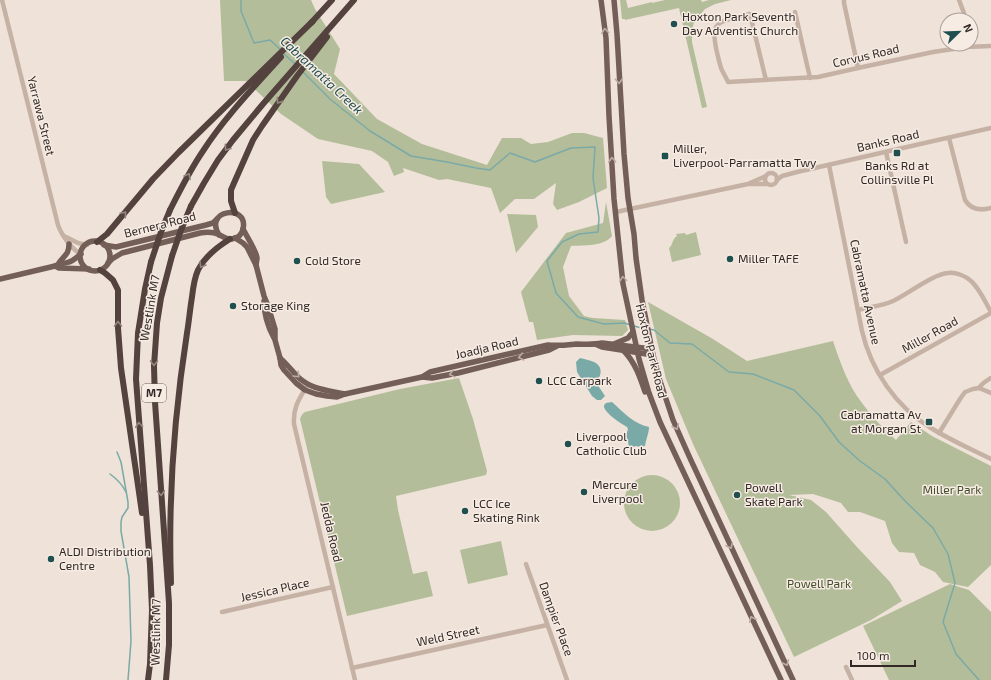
<svg xmlns="http://www.w3.org/2000/svg" width="991" height="680" viewBox="0 0 991 680" font-family="'Exo 2',sans-serif">
<rect width="100%" height="100%" fill="#efe2d8"/>
<!-- green -->
<g fill="#b4bd9a">
<path d="M220 0H311L315 9 340 49 334 74 377 119 422 144 487 165 502 138H521L531 144 548 142 572 133H584L603 138 607 188 579 202 557 210 553 204 556 183 534 199H515L500 213 491 188 447 179 439 180 403 168 404 172 394 176 388 162 372 151 318 139 281 114 246 81H224Z"/>
<path d="M620 0H626L628 8 652 2V3L665 0H701L702 2 709 0H731L715 4 705 9 697 18 694 23 692 29V42L707 107 702 108 679 8 625 20V19H622Z"/>
<path d="M322 161 359 164 385 192 331 204 326 197Z"/>
<path d="M606 202 612 236C603 247 584 245 571 246L563 267 569 296 584 316 593 318 625 320 628 330 622 336 573 335 537 340 533 322H529L521 292 566 233 603 223Z"/>
<path d="M507 214 536 215 538 227 516 253Z"/>
<path d="M696 232 701 255 672 262 669 248C673 245 672 239 677 236L676 234 685 233 686 235Z"/>
<path d="M648 302 713 339 747 361 833 341C840 362 848 385 862 403 872 417 884 429 896 440L911 422 932 436 991 466V565L968 587 943 582 935 572 920 565 914 553 899 552 892 543 885 521 860 512H848L841 503 813 494 789 495 811 500 826 512 857 547 890 582 902 601 871 620 794 657 693 444 666 379Z"/>
<path d="M459 378 473 419 487 471 486 475 396 496 398 510 413 574 427 571 433 596 347 616 300 419C301 416 302 414 305 412L400 389Z"/>
<circle cx="652" cy="503" r="28"/>
<path d="M501 541 508 575 468 584 460 550Z"/>
<path d="M950 584 969 590 991 612V680H889L863 626Z"/>
</g>
<!-- water -->
<g fill="#79aaa7">
<path d="M580 358C584 359 590 360 594 362 602 365 603 375 596 381L599 387 605 396 601 400H597L592 396 577 372 576 362Z"/>
<path d="M612 402C623 412 634 424 649 427 649 433 646 439 645 446L641 447 636 446 629 448 628 441 626 436 628 429 627 427C622 424 604 413 604 406 604 405 605 404 606 403Z"/>
</g>
<g fill="none" stroke-linecap="round" stroke-linejoin="round">
<!-- stream -->
<g stroke="#79aaa7" stroke-width="1.5">
<path d="M241 0V11L254 43 270 40 281 50"/>
<path d="M283 53 295 64"/>
<path d="M303 72 330 99 370 131 411 156 447 162 476 168 490 170 510 153 535 162 571 148 595 147 593 178 599 218 598 232 579 234 562 242 547 261 556 293 578 317 604 324 625 323 630 325"/>
<path d="M634 326 645 329"/>
<path d="M649 329 654 330 670 343 692 344 729 372 753 374 794 390 820 416 839 442 860 461 885 479 905 501 933 528 948 554 955 583 943 622 956 654 979 680"/>
<path d="M117 452 121 462 128 502V508L122 517 121 522V531L129 577 131 641 128 680"/>
<path d="M110 474C117 479 122 484 126 492"/>
</g>
<!-- minor -->
<g stroke="#c6b1a5" stroke-width="4.5">
<path d="M2 0 58 225C61 234 72 250 81 254"/>
<path d="M844 0V3L858 68"/>
<path d="M959 0 964 13 965 20"/>
<path d="M795 12 810 78"/>
<path d="M766 80 750 14C742 16 726 19 720 23 717 25 715 27 715 31 713 38 719 61 721 68 723 73 726 77 728 82L818 77 858 68 933 52 960 48 965 47 991 46"/>
<path d="M949 138 965 200C971 210 980 211 991 208"/>
<path d="M886 152 906 242"/>
<path d="M829 165 862 331C871 370 896 407 931 428 950 440 971 449 991 459"/>
<circle cx="771" cy="179" r="6"/>
<path d="M777 180 782 176 797 172 991 128"/>
<path d="M750 183 766 176"/>
<path d="M616 212 748 184H767"/>
<path d="M64 236 78 243 87 245"/>
<path d="M858 310C870 307 882 306 893 301 908 294 933 274 948 273 956 272 966 276 971 281 980 289 985 302 991 312"/>
<path d="M880 375 991 313"/>
<path d="M306 388C298 400 293 409 294 424L355 680"/>
<path d="M979 388C982 383 986 381 991 378"/>
<path d="M939 433 960 399 965 392 973 389 979 388 991 393"/>
<path d="M526 564 567 680"/>
<path d="M222 612 333 587"/>
<path d="M846 667 852 680"/>
<path d="M352 668 547 625"/>
</g>
<!-- major -->
<g stroke="#735e58" stroke-width="5.5">
<path d="M601 0 606 38 609 116 614 199 623 284 639 359 649 393 660 422 781 680"/>
<path d="M614 0 617 34 624 154 628 198 634 234 636 258 642 300 653 355 659 378 673 420 689 456 793 680"/>
<path d="M243 229C247 237 256 250 257 258 257 261 256 263 256 265"/>
<path d="M235 238 243 243 247 247 256 265 264 296 268 306 275 329V340L280 358 281 365 284 370 296 383 305 390 316 394 327 396 337 397 345 394 422 377 430 372 548 345C557 346 566 345 576 344 585 344 593 345 602 343L652 349"/>
<circle cx="95" cy="256" r="15"/>
<path d="M104 245 116 247 120 246 206 225 213 223 217 219"/>
<path d="M59 263C64 255 69 255 69 244"/>
<path d="M108 263 112 259 122 253 200 233C205 232 210 232 215 233 222 235 225 240 232 239 238 238 242 234 243 229 249 204 203 209 219 235"/>
<path d="M55 266 59 268 89 269"/>
<path d="M0 279 55 266C59 263 63 264 69 262 73 261 77 257 81 254"/>
<path d="M264 301C264 314 268 327 274 338"/>
<path d="M595 344 602 347 653 355"/>
<path d="M614 344 628 338 633 332"/>
<path d="M623 350C635 362 640 377 645 392"/>
<path d="M280 358C287 364 292 371 298 377 312 390 327 390 345 394"/>
<path d="M422 377 432 378 458 373 549 350 557 346"/>
</g>
<!-- highway -->
<g stroke="#53423e" stroke-width="6">
<path d="M311 23 332 0"/>
<path d="M191 206 204 183 218 160 233 140 263 104 354 0"/>
<path d="M170 210C180 190 190 170 203 151 225 117 254 87 281 57"/>
<path d="M235 213 231 201V190L234 183 253 140 262 126 297 76 327 37"/>
<path d="M97 242 107 234 153 179 179 152 313 21"/>
<path d="M100 270 105 273 113 280 118 290V328L121 368 142 513"/>
<path d="M171 583C168 499 174 416 187 333 189 321 190 309 192 297 193 288 194 279 198 270 205 256 217 247 230 239"/>
<path d="M148 680 150 664 152 610 150 565 136 379 138 333 145 289 151 262"/>
<path d="M166 680 169 645V603L155 402 154 366 157 323 161 298 172 256"/>
</g>
<!-- highway-bridge -->
<g stroke="#53423e" stroke-width="6">
<path d="M172 256 181 230 191 206"/>
<path d="M151 262 161 232 170 210"/>
</g>
</g>
<!-- one-way arrows -->
<defs><path id="oneway-chevron" d="M-2-3.5L2.5 0L-2 3.5" fill="none" stroke-width="1.6" stroke-linecap="round" stroke-linejoin="round"/></defs>
<g stroke="#bcaca5">
<use href="#oneway-chevron" transform="translate(605 31) rotate(-96)"/>
<use href="#oneway-chevron" transform="translate(619 81) rotate(87)"/>
<use href="#oneway-chevron" transform="translate(612 160) rotate(-94)"/>
<use href="#oneway-chevron" transform="translate(623 279) rotate(-98)"/>
<use href="#oneway-chevron" transform="translate(521 357) rotate(167)"/>
<use href="#oneway-chevron" transform="translate(452 374) rotate(168)"/>
<use href="#oneway-chevron" transform="translate(297 375) rotate(45)"/>
<use href="#oneway-chevron" transform="translate(676 427) rotate(67)"/>
<use href="#oneway-chevron" transform="translate(730 546) rotate(65)"/>
<use href="#oneway-chevron" transform="translate(752 619) rotate(-115)"/>
<use href="#oneway-chevron" transform="translate(786 663) rotate(65)"/>
</g>
<g stroke="#958680">
<use href="#oneway-chevron" transform="translate(279 101) rotate(125)"/>
<use href="#oneway-chevron" transform="translate(227 148) rotate(126)"/>
<use href="#oneway-chevron" transform="translate(188 176) rotate(-61)"/>
<use href="#oneway-chevron" transform="translate(124 214) rotate(-49)"/>
<use href="#oneway-chevron" transform="translate(202 265) rotate(121)"/>
<use href="#oneway-chevron" transform="translate(118 324) rotate(-91)"/>
<use href="#oneway-chevron" transform="translate(154 363) rotate(91)"/>
<use href="#oneway-chevron" transform="translate(139 425) rotate(-94)"/>
<use href="#oneway-chevron" transform="translate(161 493) rotate(86)"/>
</g>
<!-- markers -->
<g fill="#1f504f" stroke="#f7ece4" stroke-width="1.5">
<circle cx="674" cy="24" r="4"/>
<rect x="893" y="149" width="8" height="8" rx="2"/>
<rect x="661" y="152" width="8" height="8" rx="2"/>
<circle cx="730" cy="259" r="4"/>
<circle cx="297" cy="261" r="4"/>
<circle cx="233" cy="306" r="4"/>
<circle cx="539" cy="381" r="4"/>
<rect x="925" y="418" width="8" height="8" rx="2"/>
<circle cx="568" cy="444" r="4"/>
<circle cx="584" cy="492" r="4"/>
<circle cx="737" cy="495" r="4"/>
<circle cx="465" cy="511" r="4"/>
<circle cx="51" cy="559" r="4"/>
</g>
<g text-anchor="middle" stroke-width="3" stroke-linejoin="round" paint-order="stroke">
<!-- shield labels -->
<rect fill="#f7ece4" stroke="#6d645f" stroke-width="1" x="142" y="384" width="24" height="18" rx="3"/>
<g font-size="11" font-weight="bold" fill="#322926">
<text x="154" y="397">M7</text>
</g>
<!-- poi labels -->
<g font-size="12" fill="#322926" stroke="#f7ece4" text-anchor="start">
<text x="682" y="21">Hoxton Park Seventh<tspan x="682" dy="14">Day Adventist Church</tspan></text>
<text x="673" y="153">Miller,<tspan x="673" dy="14">Liverpool-Parramatta Twy</tspan></text>
<text x="897" y="170" text-anchor="middle">Banks Rd at<tspan x="897" dy="14">Collinsville Pl</tspan></text>
<text x="738" y="263">Miller TAFE</text>
<text x="305" y="265">Cold Store</text>
<text x="241" y="310">Storage King</text>
<text x="547" y="385">LCC Carpark</text>
<text x="921" y="419" text-anchor="end">Cabramatta Av<tspan x="921" dy="14">at Morgan St</tspan></text>
<text x="576" y="441">Liverpool<tspan x="576" dy="14">Catholic Club</tspan></text>
<text x="592" y="489">Mercure<tspan x="592" dy="14">Liverpool</tspan></text>
<text x="745" y="492">Powell<tspan x="745" dy="14">Skate Park</tspan></text>
<text x="473" y="508">LCC Ice<tspan x="473" dy="14">Skating Rink</tspan></text>
<text x="59" y="556">ALDI Distribution<tspan x="59" dy="14">Centre</tspan></text>
</g>
<!-- street labels -->
<g font-size="12" fill="#322926" stroke="#f7ece4">
<text transform="translate(866 56) rotate(-13)" y="4">Corvus Road</text>
<text transform="translate(41 116) rotate(76)" y="4">Yarrawa Street</text>
<text transform="translate(888 141) rotate(-13)" y="4">Banks Road</text>
<text transform="translate(160 225) rotate(-14)" y="4">Bernera Road</text>
<text transform="translate(865 292) rotate(78)" y="4">Cabramatta Avenue</text>
<text transform="translate(150 308) rotate(-80)" y="4">Westlink M7</text>
<text transform="translate(930 335) rotate(-29)" y="4">Miller Road</text>
<text transform="translate(487 348) rotate(-13)" y="4">Joadja Road</text>
<text transform="translate(651 351) rotate(76)" y="4">Hoxton Park Road</text>
<text transform="translate(331 532) rotate(77)" y="4">Jedda Road</text>
<text transform="translate(275 590) rotate(-13)" y="4">Jessica Place</text>
<text transform="translate(556 619) rotate(70)" y="4">Dampier Place</text>
<text transform="translate(156 632) rotate(-89)" y="4">Westlink M7</text>
<text transform="translate(448 636) rotate(-12)" y="4">Weld Street</text>
</g>
<!-- park labels -->
<g font-size="12" fill="#454f2c" stroke="#f7ece4">
<text x="952" y="494">Miller Park</text>
<text x="819" y="588">Powell Park</text>
</g>
<!-- water labels -->
<g font-size="13" font-style="italic" fill="#1f504f" stroke="#f7ece4">
<text transform="translate(322 75) rotate(43)" y="5">Cabramatta Creek</text>
</g>
</g>
<!-- north arrow -->
<g transform="translate(959 32) rotate(67)"><circle r="19" fill="#f7ece4" stroke="#a89e98"/>
<path d="M0-3L7 15L0 10L-7 15Z" fill="#1f504f"/>
<text y="-6" font-size="11" font-weight="bold" text-anchor="middle" fill="#322926">N</text>
</g>
<!-- scale -->
<path d="M851 660v6h64v-6" fill="none" stroke="#322926" stroke-width="2"/>
<text x="857" y="660" font-size="12" fill="#322926" stroke="#f7ece4" stroke-width="3" paint-order="stroke">100 m</text>
</svg>
